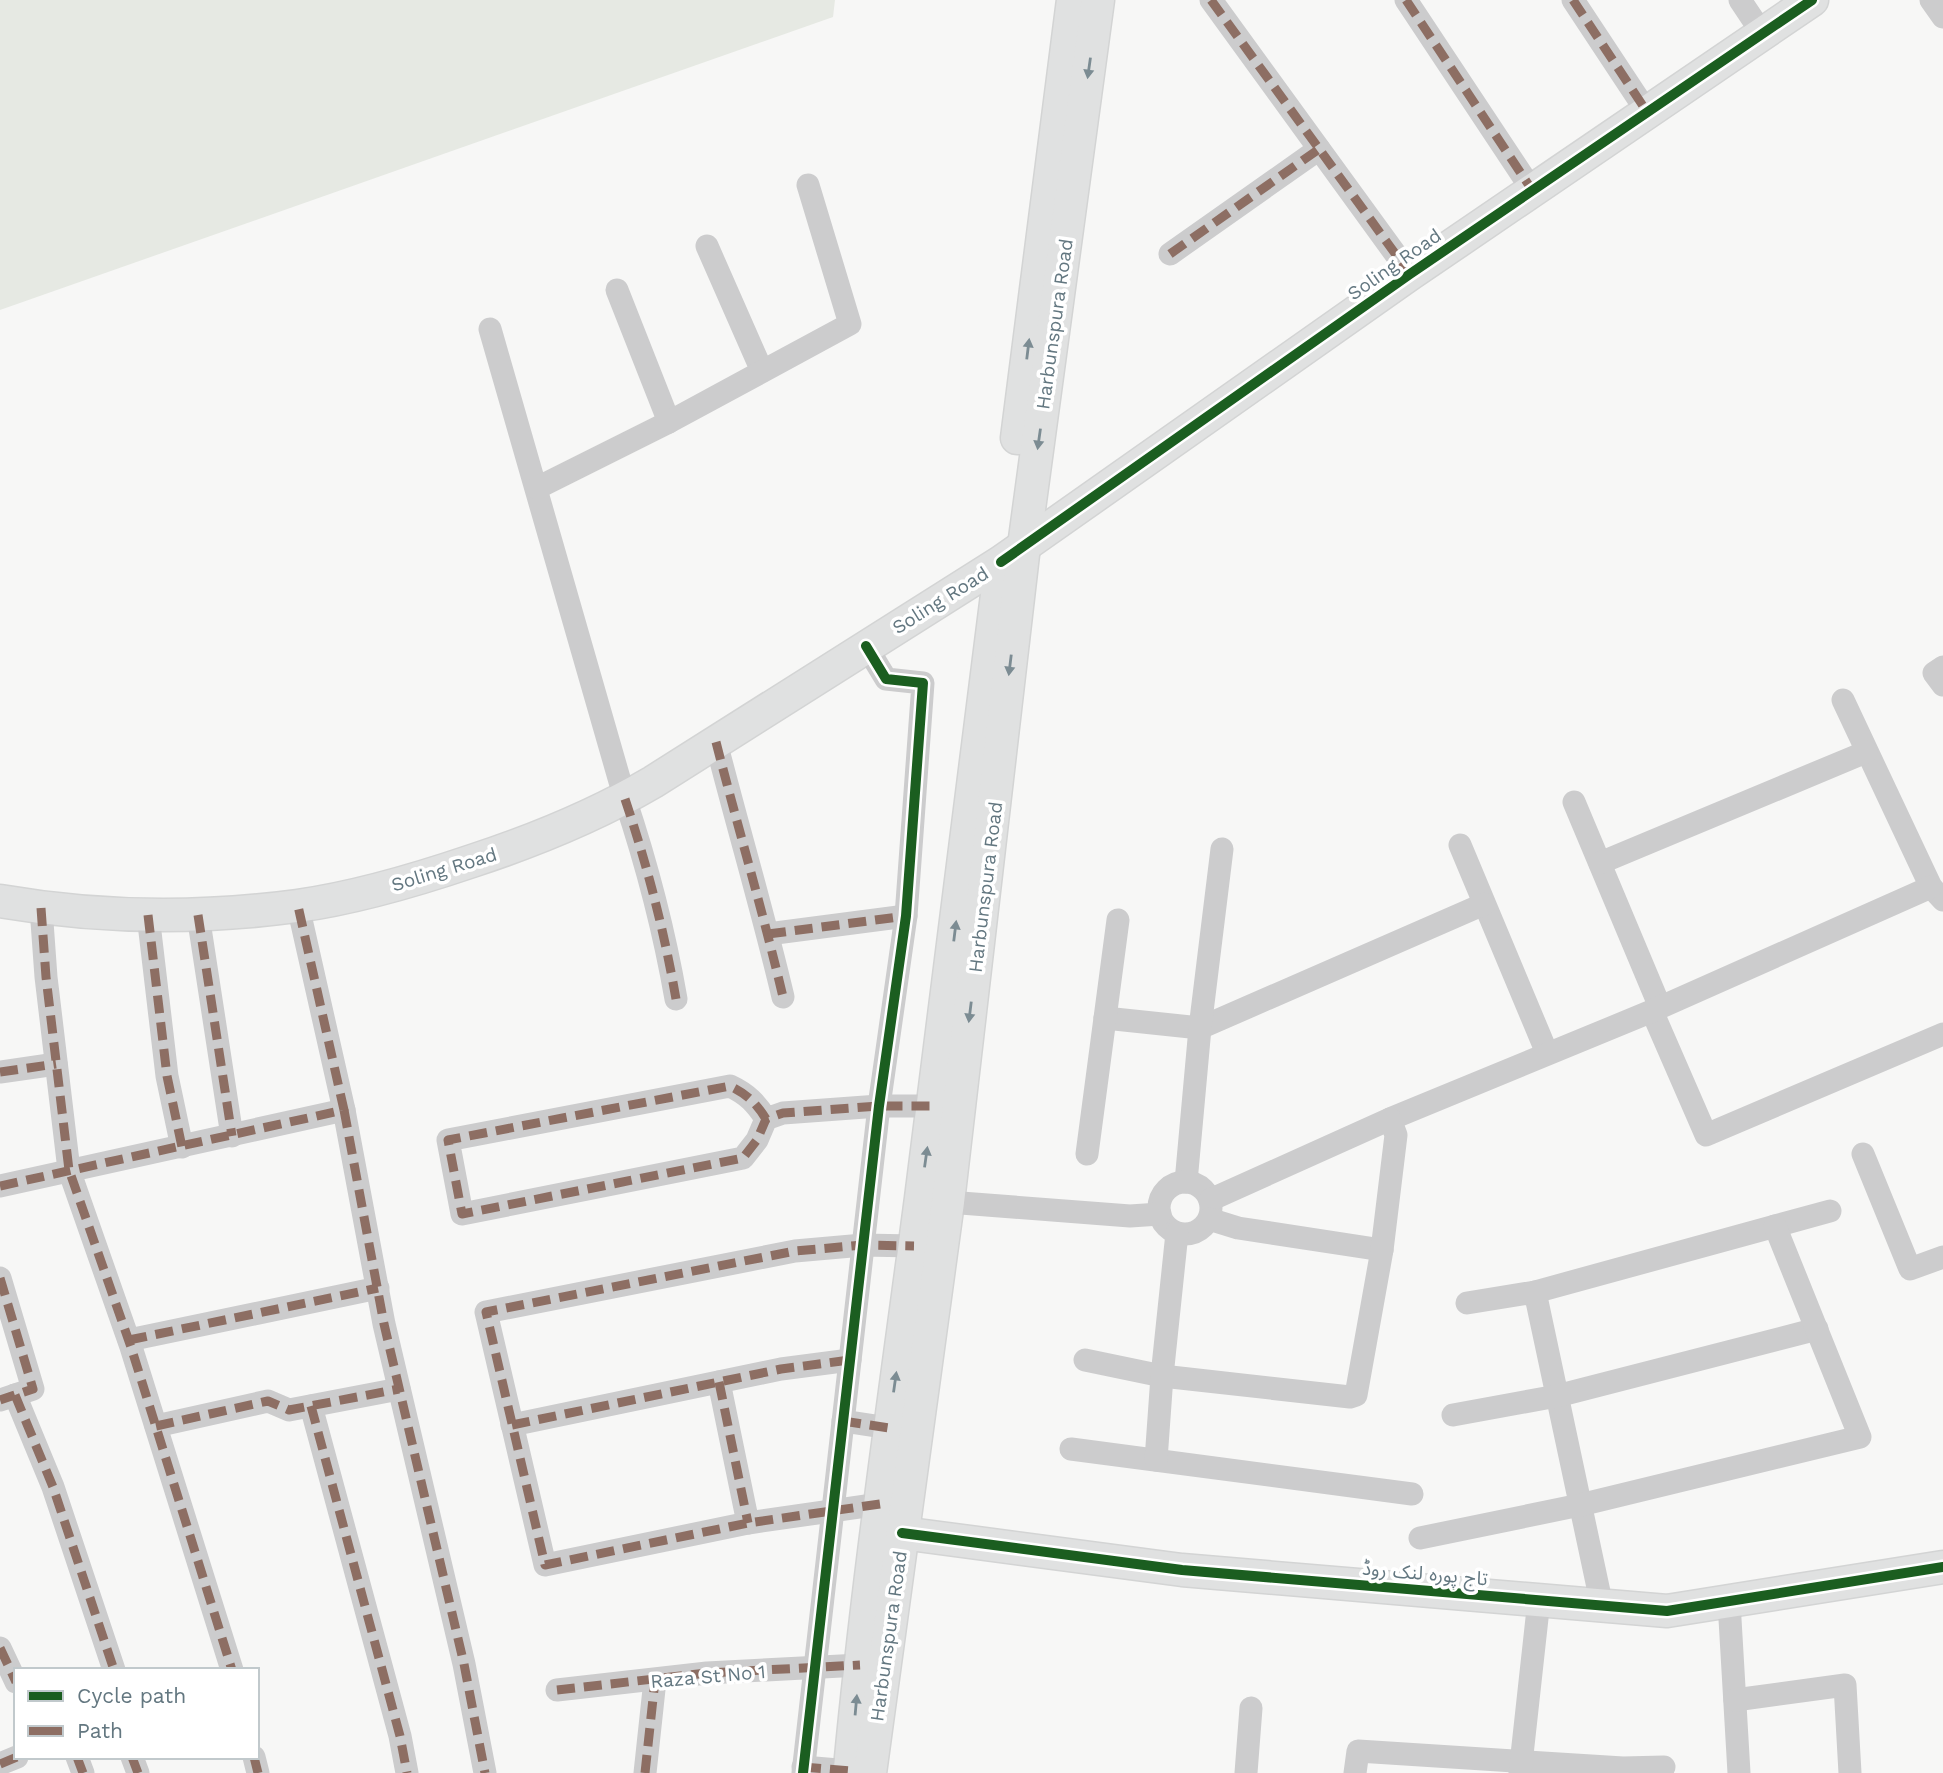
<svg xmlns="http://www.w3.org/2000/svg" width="1943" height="1773" viewBox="0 0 1943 1773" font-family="'Work Sans','Noto Sans Arabic',sans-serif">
<rect width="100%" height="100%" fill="#f7f7f6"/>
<!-- green -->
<path fill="#e6e9e3" d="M0 0H835L833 17 0 310Z"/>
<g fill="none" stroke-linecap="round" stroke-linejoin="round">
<defs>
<g id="secondary">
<path d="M1017 438 1073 0"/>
<path d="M0 901C98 918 199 919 297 906 356 898 416 880 472 861 536 840 595 816 653 782L1001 562 1410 274 1812 0"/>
<path d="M902 1533 1182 1570 1667 1611 1943 1567"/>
<path d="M850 1768C868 1577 896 1388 921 1198 947 994 972 791 998 587"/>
<path d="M870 1773 948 1202 1024 546 1098 0"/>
</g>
</defs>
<!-- secondary casing -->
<use href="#secondary" stroke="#d3d4d4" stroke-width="35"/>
<!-- street -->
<g stroke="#cccccd" stroke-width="23">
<path d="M1211 0 1410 274"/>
<path d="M1406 0 1532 190"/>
<path d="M1573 0 1647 112"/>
<path d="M1740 0 1762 33"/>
<path d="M1931 0 1943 17"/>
<path d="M707 246 762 371"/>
<path d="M1170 254 1319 149"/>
<path d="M617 290 669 422"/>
<path d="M490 329 625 799C647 865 664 930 676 999"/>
<path d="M537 488 669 422 850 324 808 185"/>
<path d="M1943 667 1934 673 1943 685"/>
<path d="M1843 700 1931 887 1943 900"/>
<path d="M716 742C738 828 763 912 783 997"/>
<path d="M1574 802 1660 1007"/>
<path d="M1460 845 1547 1053"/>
<path d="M1600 863 1866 752"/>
<path d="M41 908 46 977 69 1170 131 1347 232 1670"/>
<path d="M148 915 167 1076 182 1147"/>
<path d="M198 915 232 1136"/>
<path d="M768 934 906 916"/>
<path d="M1652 1011 1706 1135 1943 1034"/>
<path d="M1105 1018 1200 1028 1484 904"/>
<path d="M0 1072 56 1064"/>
<path d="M344 1110 384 1324 464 1664 485 1773"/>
<path d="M766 1119C756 1103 747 1094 730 1086L448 1140 462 1214 743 1158 757 1140 766 1119 783 1113 879 1106H933"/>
<path d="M1087 1154 1118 920"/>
<path d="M1863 1154 1910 1269 1943 1257"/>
<path d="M1186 1182 1200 1028 1222 849"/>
<circle cx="1185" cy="1208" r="26"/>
<path d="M0 1186 344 1110 298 906"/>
<path d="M1210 1200 1390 1119 1652 1011 1931 887"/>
<path d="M948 1202 1130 1216 1160 1214"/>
<path d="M1209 1219 1238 1228 1382 1250"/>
<path d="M0 1278 33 1389 0 1400"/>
<path d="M1535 1292 1602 1606"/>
<path d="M1467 1303 1535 1292 1830 1211"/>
<path d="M129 1340 378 1288"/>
<path d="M1085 1360 1162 1376 1350 1397 1356 1395 1382 1250 1396 1135 1390 1119"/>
<path d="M719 1382 748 1523"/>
<path d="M15 1395 53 1487 114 1670"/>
<path d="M311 1406 400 1736 407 1773"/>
<path d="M1453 1415 1557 1396 1817 1329"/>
<path d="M843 1421 889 1428"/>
<path d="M512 1425 781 1369 850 1360"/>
<path d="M156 1426 268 1401 289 1410 399 1389"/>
<path d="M1071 1449 1412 1494"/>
<path d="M1156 1460 1162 1376 1177 1233"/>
<path d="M880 1504 748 1523 545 1565 486 1312 795 1251 863 1245 914 1246"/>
<path d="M1420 1538 1580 1505 1860 1437 1775 1226"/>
<path d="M1729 1602 1739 1773"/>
<path d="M0 1648 16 1682"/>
<path d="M557 1690 707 1673 860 1665"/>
<path d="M1735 1700 1845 1685 1850 1773"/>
<path d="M77 1757 83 1773"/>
<path d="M132 1757 138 1773"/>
<path d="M254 1757 258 1773"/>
<path d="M0 1764 17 1757"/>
<path d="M803 1767 850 1771"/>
<path d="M645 1773 655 1680"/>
<path d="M803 1773 879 1106 906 916 923 683 886 679 866 646"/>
<path d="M1246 1773 1251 1708"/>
<path d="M1355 1773 1358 1751 1623 1768 1664 1767"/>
<path d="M1520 1773 1539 1600"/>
</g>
<!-- secondary -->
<use href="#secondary" stroke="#e0e1e1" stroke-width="32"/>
<!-- quiet -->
<g stroke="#8d6e63" stroke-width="9" stroke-dasharray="18 9" stroke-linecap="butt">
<path d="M1211 0 1410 274"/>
<path d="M1406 0 1532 190"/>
<path d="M1573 0 1647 112"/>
<path d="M1170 254 1319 149"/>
<path d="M716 742C738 828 763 912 783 997"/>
<path d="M625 799C647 865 664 930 676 999"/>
<path d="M41 908 46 977 69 1170 131 1347 232 1670"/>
<path d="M148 915 167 1076 182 1147"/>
<path d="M198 915 232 1136"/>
<path d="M768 934 906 916"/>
<path d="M0 1072 56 1064"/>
<path d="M344 1110 384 1324 464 1664 485 1773"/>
<path d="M766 1119C756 1103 747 1094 730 1086L448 1140 462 1214 743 1158 757 1140 766 1119 783 1113 879 1106H933"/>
<path d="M0 1186 344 1110 298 906"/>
<path d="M0 1278 33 1389 0 1400"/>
<path d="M129 1340 378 1288"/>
<path d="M719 1382 748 1523"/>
<path d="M15 1395 53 1487 114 1670"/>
<path d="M311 1406 400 1736 407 1773"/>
<path d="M843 1421 889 1428"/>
<path d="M512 1425 781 1369 850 1360"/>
<path d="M156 1426 268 1401 289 1410 399 1389"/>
<path d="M880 1504 748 1523 545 1565 486 1312 795 1251 863 1245 914 1246"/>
<path d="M0 1648 16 1682"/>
<path d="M557 1690 707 1673 860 1665"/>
<path d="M77 1757 83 1773"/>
<path d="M132 1757 138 1773"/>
<path d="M254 1757 258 1773"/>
<path d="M0 1764 17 1757"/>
<path d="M803 1767 850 1771"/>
<path d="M645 1773 655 1680"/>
</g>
<defs>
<g id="cycleway">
<path d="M1001 562 1410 274 1812 0"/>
<path d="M902 1533 1182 1570 1667 1611 1943 1567"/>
<path d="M803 1773 879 1106 906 916 923 683 886 679 866 646"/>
</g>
</defs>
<!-- cycleway casing -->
<use href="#cycleway" stroke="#fff" stroke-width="15"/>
<!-- cycleway -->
<use href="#cycleway" stroke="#1b5e20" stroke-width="10"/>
</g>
<!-- one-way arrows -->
<defs><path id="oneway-solid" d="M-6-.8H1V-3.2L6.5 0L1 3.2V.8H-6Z" transform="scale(1.75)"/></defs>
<g fill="#7c8c93">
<use href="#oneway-solid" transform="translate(1089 68) rotate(98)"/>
<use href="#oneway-solid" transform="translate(1028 349) rotate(-83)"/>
<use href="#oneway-solid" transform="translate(1039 439) rotate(98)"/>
<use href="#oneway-solid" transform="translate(1010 665) rotate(97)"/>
<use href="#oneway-solid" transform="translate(955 931) rotate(-83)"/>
<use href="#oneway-solid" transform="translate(970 1012) rotate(97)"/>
<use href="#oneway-solid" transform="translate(926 1157) rotate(-82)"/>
<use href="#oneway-solid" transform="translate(895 1382) rotate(-82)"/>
<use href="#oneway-solid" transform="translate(856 1705) rotate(-85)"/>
</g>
<g text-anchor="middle" stroke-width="7" stroke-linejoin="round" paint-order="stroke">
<!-- street labels -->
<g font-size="19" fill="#637780" stroke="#fff">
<text transform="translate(1394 264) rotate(-35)" y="7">Soling Road</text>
<text transform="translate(1054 324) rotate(-82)" y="7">Harbunspura Road</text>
<text transform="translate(940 600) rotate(-32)" y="7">Soling Road</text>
<text transform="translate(444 869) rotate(-17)" y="7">Soling Road</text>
<text transform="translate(985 887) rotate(-83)" y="7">Harbunspura Road</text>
<text transform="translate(1425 1573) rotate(5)" y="7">تاج پورہ لنک روڈ</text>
<text transform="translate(888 1636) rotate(-82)" y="7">Harbunspura Road</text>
<text transform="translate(708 1676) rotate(-5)" y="7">Raza St No 1</text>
</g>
</g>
<!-- legend -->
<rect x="14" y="1668" width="245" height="91" fill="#ffffff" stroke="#c1c9cc" stroke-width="2"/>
<rect x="28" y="1691" width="35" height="10" fill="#1b5e20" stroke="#c1c9cc" stroke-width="2"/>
<text x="77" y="1703" font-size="21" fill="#637780">Cycle path</text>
<rect x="28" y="1726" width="35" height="10" fill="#8d6e63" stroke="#c1c9cc" stroke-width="2"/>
<text x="77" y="1738" font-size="21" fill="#637780">Path</text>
</svg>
